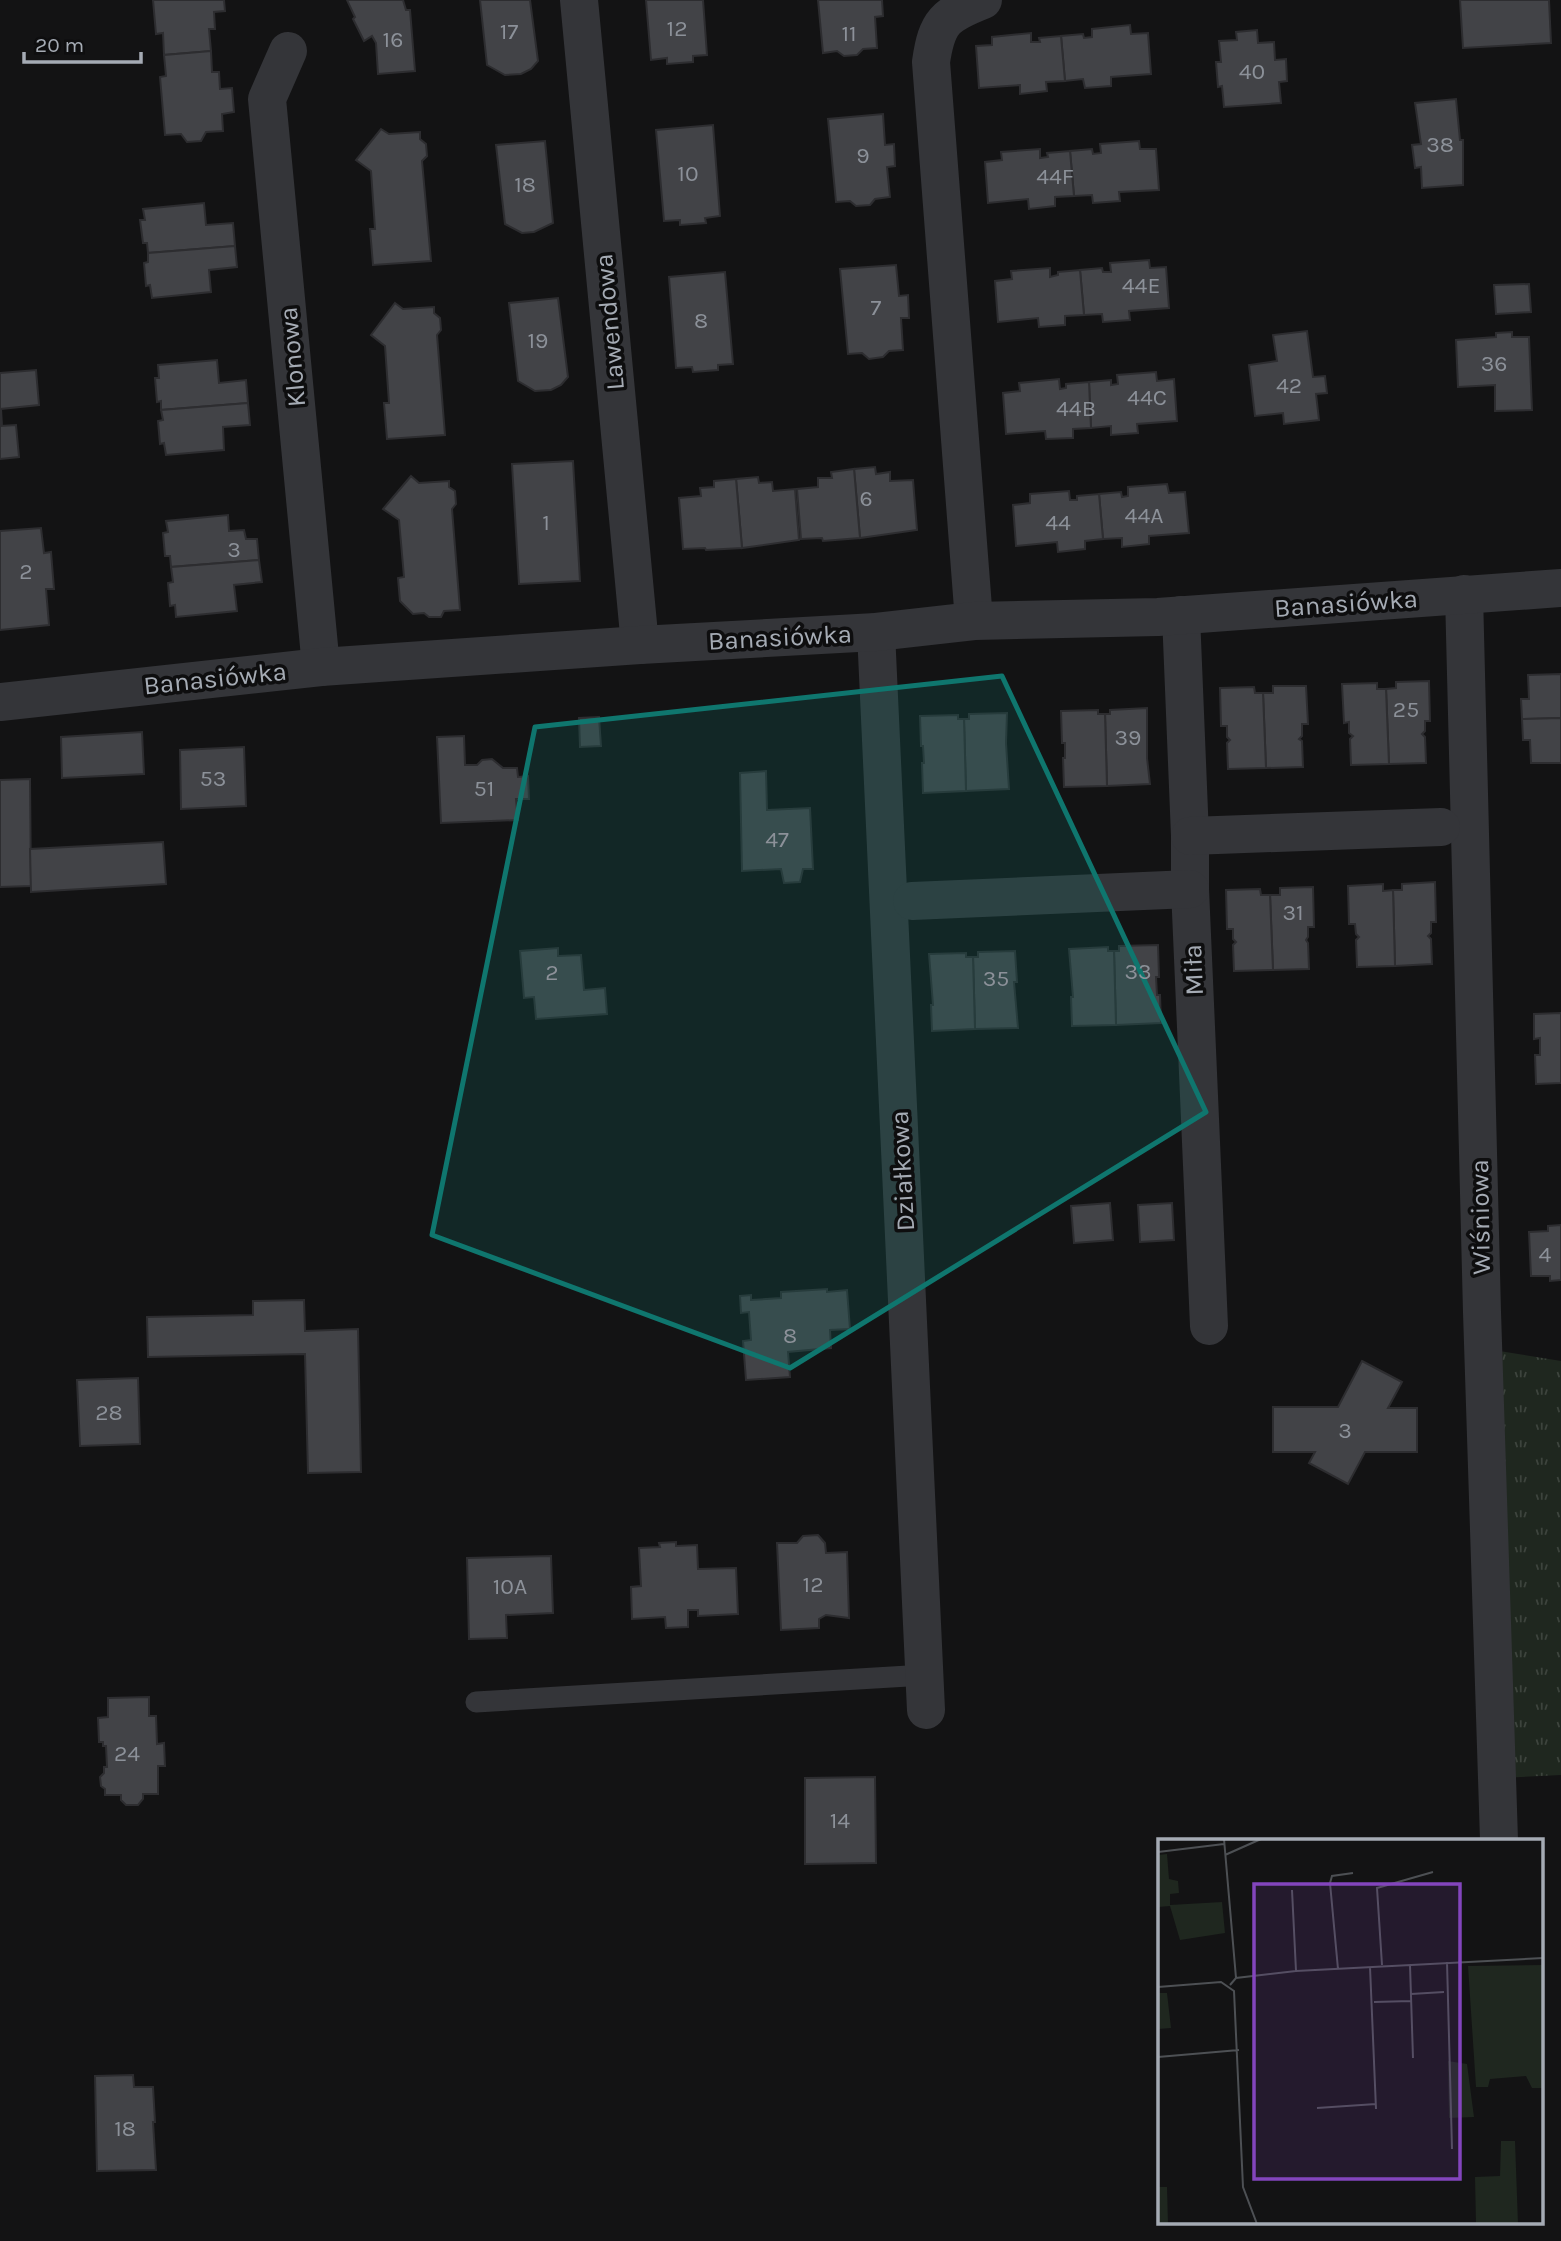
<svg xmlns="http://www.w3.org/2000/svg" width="1561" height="2241" viewBox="0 0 1561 2241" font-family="Karla,sans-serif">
<defs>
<pattern id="grass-tufts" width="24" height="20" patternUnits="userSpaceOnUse" patternTransform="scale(1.75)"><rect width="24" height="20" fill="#1f271f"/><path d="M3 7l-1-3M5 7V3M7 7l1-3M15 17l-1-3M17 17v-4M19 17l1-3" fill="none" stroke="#3d443d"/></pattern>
</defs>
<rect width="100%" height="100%" fill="#131314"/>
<!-- grass -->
<path fill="url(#grass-tufts)" d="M1468 1346 1561 1361V1775L1481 1779Z"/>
<!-- building -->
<g fill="#424347" stroke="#2d2d30" stroke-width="2">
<path d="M153 0H224L225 11 214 12 215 29H209L211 51 164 55 163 33 156 34Z"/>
<path d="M347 0H403L406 10H410L415 71 378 74 376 43 372 36 364 41 353 19 355 17Z"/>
<path d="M480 0H530L538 61 531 69 521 74 505 75 487 65Z"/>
<path d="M646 0H703L707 55 693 56V62L667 64V58L651 60Z"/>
<path d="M818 0H882L883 16 875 17 877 48 863 49 857 55 844 56 837 51 823 53Z"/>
<path d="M1460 0H1549L1551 43 1463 48Z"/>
<path d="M1130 25 1131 34 1148 33 1151 74 1111 77V86L1085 88 1083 79 1065 81 1061 36 1083 34 1084 38 1092 37V29Z"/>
<path d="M1257 30 1258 43 1274 42 1275 60 1286 59 1287 81 1279 82 1281 103 1224 107 1222 86 1218 87 1216 62H1221L1219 41 1237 40 1236 32Z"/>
<path d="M1031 33V42H1040L1039 38 1061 36 1065 81 1046 82 1047 91 1020 94V85L979 88 976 46 992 45V37Z"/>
<path d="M211 51 212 72H219L220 89 232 88 234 112 222 114 223 131 206 132 201 141 187 142 181 134 165 135 160 77 166 76 164 55Z"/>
<path d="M1456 99 1460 140H1463V185L1422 188 1421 167 1415 168 1412 145 1421 144 1415 103Z"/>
<path d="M883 114 885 145 894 144 895 166 887 167 890 197 875 199 870 205 856 206 850 201 836 202 828 119Z"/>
<path d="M713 125 720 216 705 218 706 223 680 225V220L664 221 656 130Z"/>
<path d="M381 129 389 134 420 132V139L426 144 427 156 422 161 431 261 373 265 370 229H375L371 171 356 160Z"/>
<path d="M545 141 553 223 534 232 522 233 505 224 496 145Z"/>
<path d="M1139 141 1140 149H1156L1159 190 1119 192 1120 201 1093 203 1092 195 1074 196 1070 151 1092 149 1093 154 1101 153 1100 144Z"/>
<path d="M1040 149V158L1048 157 1047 153 1070 151 1074 196 1055 197V206L1029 209 1028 199 988 203 985 162 1002 160 1001 152Z"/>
<path d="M204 203 206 225 233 223 235 246 148 253 147 243H143L140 220H145L143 209Z"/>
<path d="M235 246 237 267 209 270 211 292 152 298 150 285 146 286 144 263 148 262V253Z"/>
<path d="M1149 260 1150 268 1166 267 1169 308 1129 311 1130 320 1103 322 1102 314 1084 315 1080 270 1102 268 1103 272H1111L1110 263Z"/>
<path d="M896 265 899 296 908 295 909 318H901L903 350 889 351 883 357 869 359 862 353 848 354 840 269Z"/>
<path d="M1050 268V277L1058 275V272L1080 270 1084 315 1065 316V325L1039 327 1038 318 998 322 995 281 1012 279 1011 271Z"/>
<path d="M725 272 733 364 718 365V370L693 372 692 367 676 368 669 277Z"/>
<path d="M1529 284 1531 312 1496 314 1494 285Z"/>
<path d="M558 298 568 377 561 385 551 390 535 391 518 381 509 303Z"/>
<path d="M395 303 403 309 434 307V313L440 318 441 330 437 335 445 435 387 439 384 403H389L385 346 371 335Z"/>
<path d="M1307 331 1313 377 1325 376 1327 393 1316 394 1319 420 1284 424 1283 413 1255 416 1249 365 1277 361 1273 335Z"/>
<path d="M1512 332V337H1529L1532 410 1495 411V385L1458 387 1456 340 1496 337V333Z"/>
<path d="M217 360 219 383 246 380 248 403 161 410V401L157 402 155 378H159L158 365Z"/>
<path d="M36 370 39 405 1 409 2 426H0V373Z"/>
<path d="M1156 372 1157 381 1174 379 1177 421 1137 424 1138 433 1111 435V426L1091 428 1089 382 1111 380V385L1118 384 1117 375Z"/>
<path d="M1059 379 1060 389 1066 388V384L1089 382 1091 428 1073 429V438L1046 439 1045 431 1006 434 1003 393 1020 391 1019 383Z"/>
<path d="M248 403 250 425 223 427 224 450 166 455 164 443 160 444 158 421 163 420 161 410Z"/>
<path d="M16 425 19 457 0 459V426Z"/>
<path d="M573 461 580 581 519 584 512 464Z"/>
<path d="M875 467 876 474 890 472V481L913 480 917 530 860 538 854 469Z"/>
<path d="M854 469 860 538 823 541 822 538 801 539 797 489 818 487V478H832L831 472Z"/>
<path d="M411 476 419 483 449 481V487L455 491 456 504 452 509 460 610 444 611 441 617H429L424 613 413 614 400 601 398 578 404 577 399 520 383 509Z"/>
<path d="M758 477 759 483 772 482 773 491 795 489 799 540 742 548 736 479Z"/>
<path d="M736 479 742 548 706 550 705 548 683 549 679 498 701 496 700 488 714 487V481Z"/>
<path d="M1167 484 1169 493 1185 492 1189 533 1149 536V544L1122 547V538L1103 539 1099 494 1121 492 1122 497 1128 496V487Z"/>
<path d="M1069 491 1070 500H1077V496L1099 494 1103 539 1085 541V549L1058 552 1057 542 1016 546 1013 505 1030 503V494Z"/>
<path d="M228 515 229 531 244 530 246 539H257L259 560 171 567 170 556H165L163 533 168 532 166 521Z"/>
<path d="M41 528 44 553 51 552 54 589H46L49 625 0 630V531Z"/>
<path d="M259 560 262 582 234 585 237 611 176 617 175 605 170 606 168 583 173 582 171 567Z"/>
<path d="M1561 674V718L1522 719 1521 699H1529L1528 675Z"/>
<path d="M1429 681 1430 721H1425V731L1422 734 1425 737 1426 763 1389 764 1386 689 1396 688V682Z"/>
<path d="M1377 683V689H1386L1389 764 1351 765 1350 739 1353 736 1349 733V722L1344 723 1342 684Z"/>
<path d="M1273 686H1306L1308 724H1302V736L1299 739 1302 741 1303 767 1266 768 1263 693H1273Z"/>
<path d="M1254 687 1255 693H1263L1266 768 1228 769 1227 743 1230 740 1227 737V726H1221L1220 688Z"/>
<path d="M1147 708V758L1150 784 1107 786 1105 714H1110V710Z"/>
<path d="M1098 710V714H1105L1107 786 1064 787 1063 758H1065V743H1062L1061 711Z"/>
<path d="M1007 713 1006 743 1009 789 966 791 964 719H969V714Z"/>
<path d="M958 715V719H964L966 791 923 793 922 763H924L923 746H921L920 716Z"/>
<path d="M599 717 601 746 580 747 579 718Z"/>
<path d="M1561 718V763H1531L1530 740H1523L1522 719Z"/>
<path d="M142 732 144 774 62 778 61 737Z"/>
<path d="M464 736 465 765H477L482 760 492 759 503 768H517L518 777 528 776 529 799H516L518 820 441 823 437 737Z"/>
<path d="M244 747 246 806 181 809 180 750Z"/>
<path d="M766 771 767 810 810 808 813 869H803L800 882 784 883 781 869 742 871 740 773Z"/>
<path d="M30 779 31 886 0 887V780Z"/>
<path d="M163 842 166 884 31 892 30 849Z"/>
<path d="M1435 882 1436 922H1431V933L1428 936 1431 939 1432 964 1395 966 1393 890H1402V884Z"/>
<path d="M1383 884V891L1393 890 1395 966 1357 967 1356 940 1359 937 1356 934 1355 924H1349L1348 886Z"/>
<path d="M1313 887 1314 927H1308V937L1306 940 1308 943 1309 969 1273 970 1270 895H1280V888Z"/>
<path d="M1260 889 1261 895H1270L1273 970 1234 971 1233 945 1236 942 1233 939V929H1227L1226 890Z"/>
<path d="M1158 945 1159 977H1156L1157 995H1160L1161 1023 1116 1025 1114 951H1119V946Z"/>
<path d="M1108 947V951H1114L1116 1025 1072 1026 1071 997H1073L1069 949Z"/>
<path d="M558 948V956L581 955 584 990 605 988 607 1014 536 1019 534 997 524 998 520 951Z"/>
<path d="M1015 951 1017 982H1014L1018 1028 975 1029 973 957H978V952Z"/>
<path d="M966 953V957H973L975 1029 932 1031 931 1005H933L929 954Z"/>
<path d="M1561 1013V1083L1536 1084 1535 1055H1540V1038L1534 1039V1014Z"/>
<path d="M1110 1203 1113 1240 1074 1243 1071 1206Z"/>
<path d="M1172 1203 1174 1240 1140 1242 1138 1205Z"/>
<path d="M1561 1225V1280L1550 1281V1276H1531L1529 1232 1548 1231V1226Z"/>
<path d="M827 1289V1292L847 1290 850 1329 830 1330 831 1348 788 1352 790 1377 746 1380 743 1341 751 1340 749 1312 741 1313 740 1296 751 1295V1300L781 1298V1292Z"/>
<path d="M304 1300 305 1331 358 1329 361 1472 308 1473 305 1354 148 1357 147 1317 253 1315V1301Z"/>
<path d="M1362 1361 1402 1382 1388 1408H1417V1452H1365L1348 1484 1309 1463 1315 1452H1273V1407H1338Z"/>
<path d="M138 1378 140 1444 80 1446 77 1380Z"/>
<path d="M818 1535 825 1543 826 1553 847 1552 849 1618 826 1615 819 1619V1628L781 1630 777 1543H797L803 1536Z"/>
<path d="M676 1542V1546L697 1545 698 1569 736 1568 738 1614 698 1616V1610H688V1627L666 1628 665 1617 632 1619 631 1587 641 1586 639 1548 660 1547 659 1543Z"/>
<path d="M551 1556 553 1613 506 1615 507 1638 469 1639 467 1558Z"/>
<path d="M149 1697V1716H156L157 1744 164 1743 165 1766H158V1794H143V1799L138 1805H126L121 1800V1795H105V1789L101 1786 100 1777 104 1773V1767H107L106 1746H103V1742H99L98 1718 108 1717V1698Z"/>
<path d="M875 1777 876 1863 805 1864V1778Z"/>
<path d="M133 2075 134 2087H153L155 2122H153L156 2170 97 2171 95 2076Z"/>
</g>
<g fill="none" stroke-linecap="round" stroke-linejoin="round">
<!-- lane -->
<path stroke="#343539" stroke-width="21" d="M476 1702 925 1675"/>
<!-- street -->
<g stroke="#343539" stroke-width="38">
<path d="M579 0 640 645"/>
<path d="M288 51 267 99 321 667"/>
<path d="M1464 594 1482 1312 1499 1840"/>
<path d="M1181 615 1190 836V889L1209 1326"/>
<path d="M974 621 931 62C937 21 945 15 983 0"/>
<path d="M876 632 926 1710"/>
<path d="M0 702 321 667 640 645 876 632 974 621 1158 617 1561 588"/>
<path d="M1190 836 1441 827"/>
<path d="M912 901 1190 889"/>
</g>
</g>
<!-- marked area -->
<path fill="#0f766e" fill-opacity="0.2" stroke="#0f766e" stroke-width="5" stroke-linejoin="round" d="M1002 676 1206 1112 790 1368 432 1235 535 727Z"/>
<g text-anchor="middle" stroke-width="7" stroke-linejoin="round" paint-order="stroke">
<!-- number labels -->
<g font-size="23" fill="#8c9199">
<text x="677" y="36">12</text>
<text x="509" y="39">17</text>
<text x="849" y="41">11</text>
<text x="393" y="47">16</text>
<text x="1252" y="79">40</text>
<text x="1440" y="152">38</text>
<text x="863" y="163">9</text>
<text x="688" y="181">10</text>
<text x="1055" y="184">44F</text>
<text x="525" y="192">18</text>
<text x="1141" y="293">44E</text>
<text x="876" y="315">7</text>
<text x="701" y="328">8</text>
<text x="538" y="348">19</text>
<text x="1494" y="371">36</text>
<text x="1289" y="393">42</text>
<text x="1147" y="405">44C</text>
<text x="1076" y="416">44B</text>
<text x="866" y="506">6</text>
<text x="1144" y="523">44A</text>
<text x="546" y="530">1</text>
<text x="1058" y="530">44</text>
<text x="234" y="557">3</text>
<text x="26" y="579">2</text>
<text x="1406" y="717">25</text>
<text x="1128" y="745">39</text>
<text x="213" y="786">53</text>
<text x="484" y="796">51</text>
<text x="777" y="847">47</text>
<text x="1293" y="920">31</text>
<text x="1138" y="979">33</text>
<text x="552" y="980">2</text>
<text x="996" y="986">35</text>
<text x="1545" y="1262">4</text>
<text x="790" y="1343">8</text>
<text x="109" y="1420">28</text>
<text x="1345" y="1438">3</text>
<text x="813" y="1592">12</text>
<text x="510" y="1594">10A</text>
<text x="127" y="1761">24</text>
<text x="840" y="1828">14</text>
<text x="125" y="2136">18</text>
</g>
<!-- street labels -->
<g font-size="26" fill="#a5abb4" stroke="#0e0e0f">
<text transform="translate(609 322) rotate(-95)" y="9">Lawendowa</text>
<text transform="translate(292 357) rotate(-95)" y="9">Klonowa</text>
<text transform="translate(1346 603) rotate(-4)" y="9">Banasiówka</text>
<text transform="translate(780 637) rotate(-3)" y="9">Banasiówka</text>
<text transform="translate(215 678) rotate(-6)" y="9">Banasiówka</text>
<text transform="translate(1193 970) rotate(-92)" y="9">Miła</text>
<text transform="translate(902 1171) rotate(-93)" y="9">Działkowa</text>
<text transform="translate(1480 1217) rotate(-91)" y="9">Wiśniowa</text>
</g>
</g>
<!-- overview -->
<g transform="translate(1158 1839)">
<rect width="385" height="385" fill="#131314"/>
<path d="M9 15 11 40 20 42 21 54 12 55V66L64 63 67 94 22 101 12 67 0 68V16ZM385 126V249H374L368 237 332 240 330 248H318L310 127ZM0 154H9L13 189 0 190ZM290 222 309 225 316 278 291 279ZM343 302H357L360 385H318L317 338 342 337ZM9 348 10 385H0V348Z" fill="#1f271f"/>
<path fill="none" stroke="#4d5054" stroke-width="2" d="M66 0 78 139M0 13 66 5M67 16 103 0M134 51 138 132M289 123 294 310M224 126 219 49 275 33M252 126 255 219M212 128 218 270M180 130 172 44 174 37 195 34M72 146 78 139 138 132 385 119M0 148 63 143 76 152 85 348 99 385M253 155 286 153M216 163 253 162M0 218 81 211M159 269 218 265"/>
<path fill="#8345bd" fill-opacity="0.15" stroke="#8345bd" stroke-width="3.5" d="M96 45H302V340H96Z"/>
<rect width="385" height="385" fill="none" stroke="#a5abb4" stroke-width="3.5"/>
</g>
<!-- scale -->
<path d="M24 52v10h117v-10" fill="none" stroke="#a5abb4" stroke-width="3.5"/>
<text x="35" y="52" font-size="21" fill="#a5abb4" stroke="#0e0e0f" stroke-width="5" paint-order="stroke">20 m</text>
</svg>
